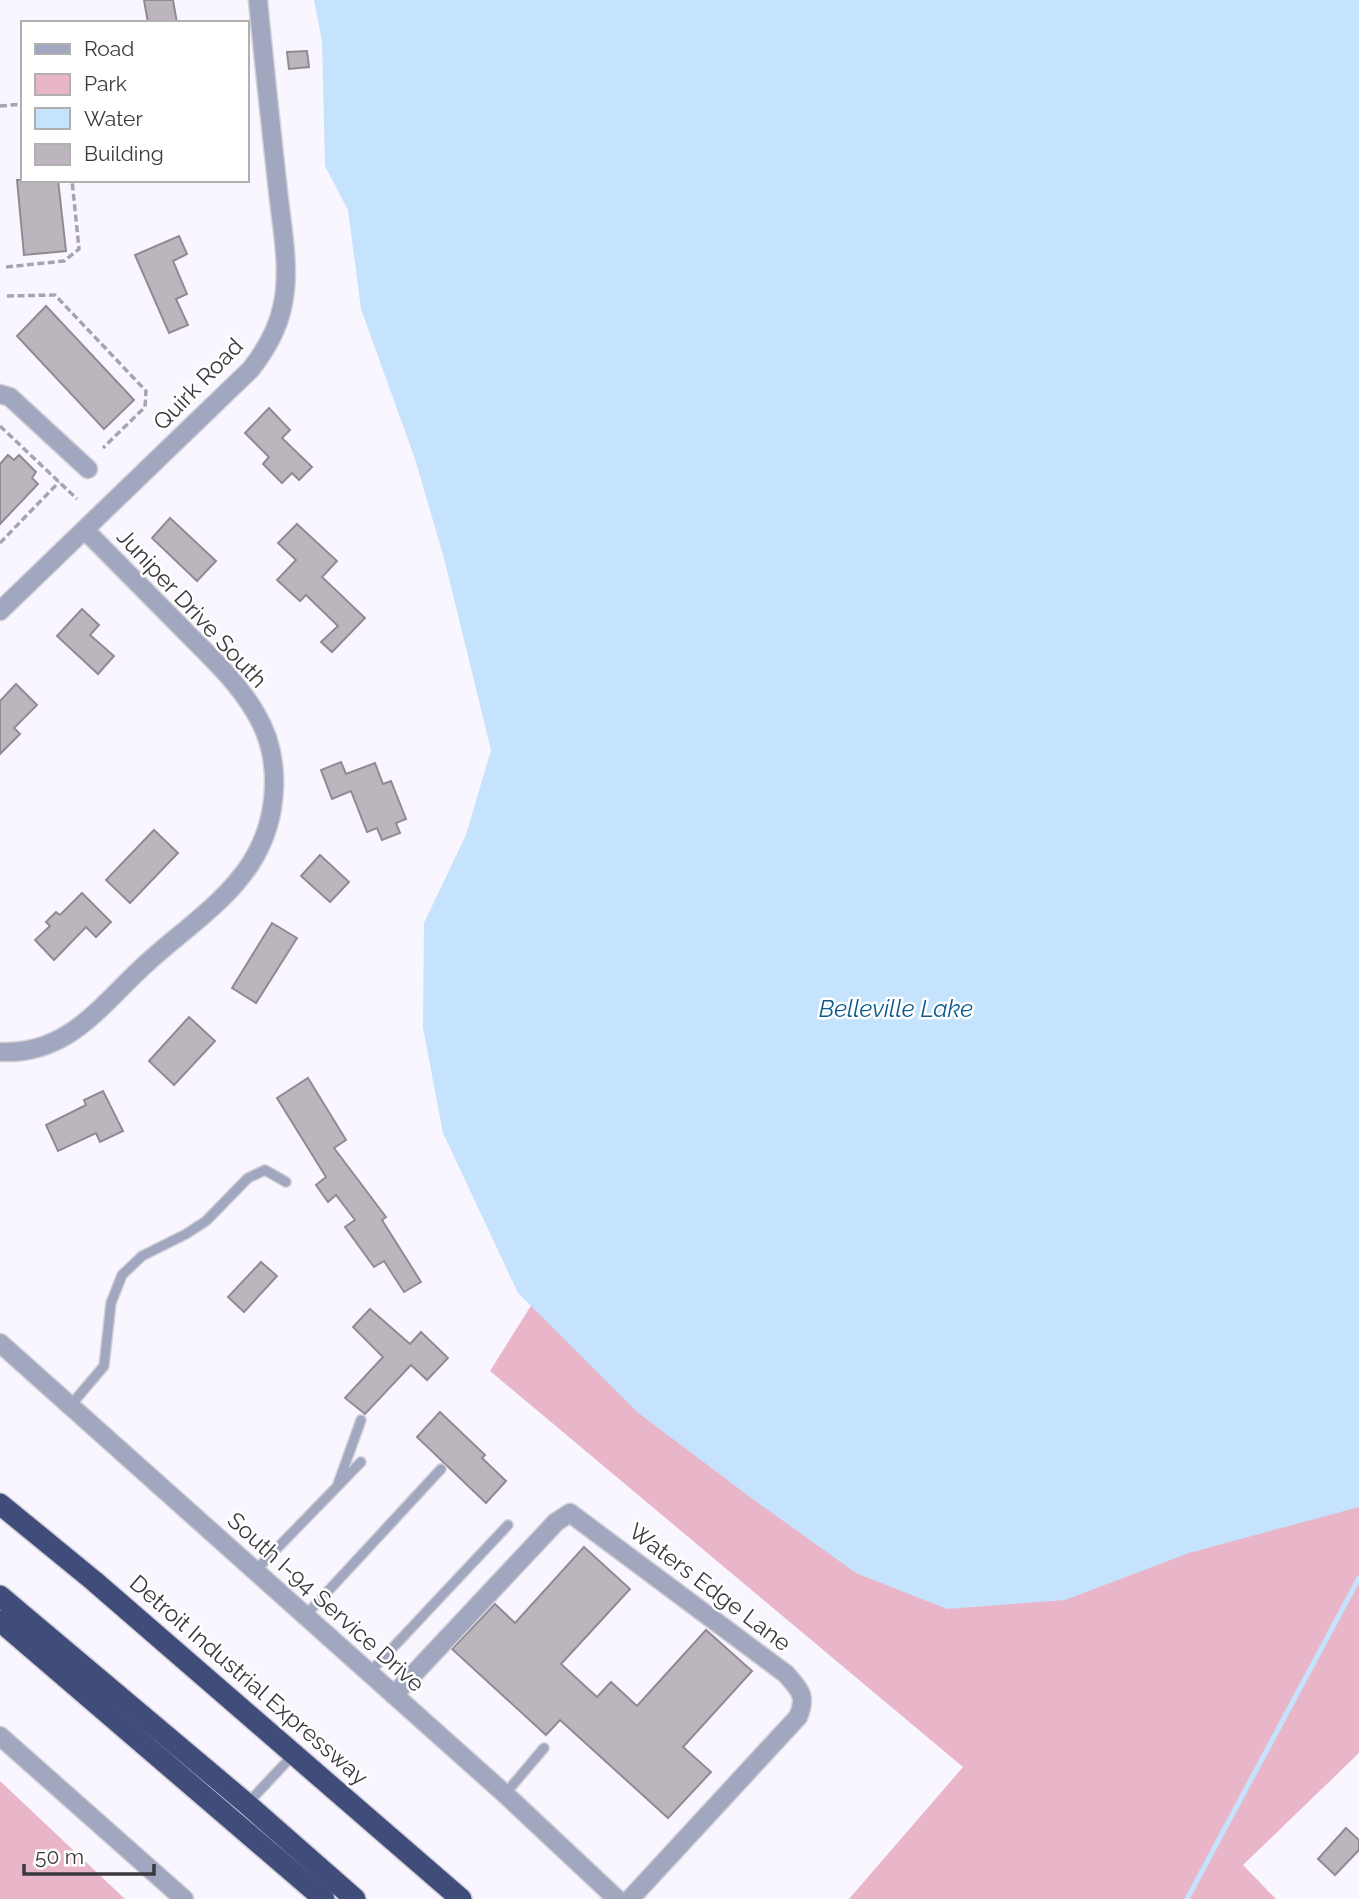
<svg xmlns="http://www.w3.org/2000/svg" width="1359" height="1899" viewBox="0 0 1359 1899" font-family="Raleway,sans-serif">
<rect width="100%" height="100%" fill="#f9f6ff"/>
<!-- green -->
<g fill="#e9b6c9">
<path d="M583 1223 1359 1445V1753L1243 1865 1276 1899H849L963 1767 490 1371Z"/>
<path d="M0 1781 125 1899H0Z"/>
</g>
<!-- water -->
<path fill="#c5e3fd" d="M314 0H1359V1507L1189 1553 1065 1600 947 1609 856 1573 754 1500 637 1412 518 1293 443 1133 423 1028 424 923 466 835 491 750 444 558 415 459 361 309 348 210 325 166 322 41Z"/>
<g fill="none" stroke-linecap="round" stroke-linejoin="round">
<!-- stream -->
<path stroke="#c5e3fd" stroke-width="5" d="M1187 1899 1359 1578"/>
</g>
<!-- building -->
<g fill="#bdb5bd" stroke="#928a92" stroke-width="2">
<path d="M144 0H173L177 23H148Z"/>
<path d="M307 51 309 67 289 69 287 52Z"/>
<path d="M17 180H58L66 251 24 255Z"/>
<path d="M179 236 187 254 173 261 187 294 176 299 188 325 169 333 135 255Z"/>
<path d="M46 306 134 400 104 429 17 336Z"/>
<path d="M269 408 290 430 282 438 312 467 299 480 292 473 282 483 263 464 269 457 245 433Z"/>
<path d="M8 455 14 460 19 455 36 472 32 478 38 484 0 524V464Z"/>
<path d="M170 518 216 561 197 581 152 538Z"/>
<path d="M297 524 337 561 322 577 365 618 332 652 321 642 338 626 306 595 300 601 277 580 296 560 278 543Z"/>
<path d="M82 609 99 625 90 635 114 656 98 674 57 636Z"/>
<path d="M16 684 37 705 14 728 20 734 0 754V701Z"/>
<path d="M341 762 346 774 375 763 383 784 391 781 406 819 396 823 400 833 382 840 377 828 367 832 351 791 332 799 321 770Z"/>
<path d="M154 830 178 853 130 903 106 880Z"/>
<path d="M320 855 349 882 330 902 301 876Z"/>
<path d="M82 893 111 922 96 937 86 927 54 960 35 940 50 926 46 922 56 912 60 915Z"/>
<path d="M272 923 297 938 256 1003 232 988Z"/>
<path d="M189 1017 215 1041 174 1085 149 1061Z"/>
<path d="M308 1078 346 1140 334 1148 386 1217 382 1220 421 1282 404 1292 384 1261 374 1267 345 1227 355 1220 336 1195 328 1202 316 1185 326 1177 277 1098Z"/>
<path d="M103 1091 123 1131 100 1142 96 1133 58 1151 46 1125 86 1105 84 1100Z"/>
<path d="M261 1262 277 1276 244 1312 228 1297Z"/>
<path d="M370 1309 410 1344 421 1332 448 1358 427 1380 411 1365 365 1414 345 1398 383 1357 353 1327Z"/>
<path d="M440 1412 485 1455 482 1458 506 1481 486 1503 417 1437Z"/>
<path d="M584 1547 630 1589 561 1664 597 1697 611 1682 637 1706 706 1630 752 1671 683 1747 711 1772 668 1818 560 1720 546 1735 452 1649 495 1604 515 1623Z"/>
<path d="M1346 1828 1359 1840V1850L1335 1875 1318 1859Z"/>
</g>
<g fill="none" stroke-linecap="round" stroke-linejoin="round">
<defs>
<g id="service">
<path d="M70 1406 104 1366 111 1303 122 1275 142 1256 186 1234 206 1221 248 1178 265 1170 286 1182"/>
<path d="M338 1484 361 1420"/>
<path d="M255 1571 361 1462"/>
<path d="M305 1616 441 1469"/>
<path d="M369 1673 508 1525"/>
<path d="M505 1794 544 1748"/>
<path d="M248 1803 293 1755"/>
</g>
<g id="minor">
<path d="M0 394 10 397 88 469"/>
<path d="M0 1052C70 1055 101 1004 148 962 182 931 226 902 251 863 279 819 283 757 255 712 235 678 205 652 178 624 147 593 116 561 85 530"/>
<path d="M394 1695 556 1522 570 1513 786 1674C800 1690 807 1696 798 1717L630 1899"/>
</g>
<g id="tertiary">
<path d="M0 611 251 369C265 351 277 331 282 308 291 271 282 229 278 191 271 127 264 64 258 0"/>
<path d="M0 1343 505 1794 617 1899"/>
<path d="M0 1736 184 1899"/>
</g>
<g id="motorway">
<path d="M0 1504 94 1581 461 1899"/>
<path d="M0 1596 247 1804 355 1899"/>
<path d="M0 1621 324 1899"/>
</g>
</defs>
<!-- service casing -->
<use href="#service" stroke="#d3d0d8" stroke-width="12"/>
<!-- minor casing -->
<use href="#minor" stroke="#d3d0d8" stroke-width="21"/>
<!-- tertiary casing -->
<use href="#tertiary" stroke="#d3d0d8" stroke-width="21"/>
<!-- motorway casing -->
<use href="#motorway" stroke="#d3d0d8" stroke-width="24"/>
<!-- path -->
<g stroke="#a7a5ac" stroke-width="3.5" stroke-dasharray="7 3.5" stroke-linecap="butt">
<path d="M0 106 23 104"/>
<path d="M6 267 64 261 79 249 72 180"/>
<path d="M7 296 55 295 146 391 145 407 103 448"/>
<path d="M0 426 77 499"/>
<path d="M0 543 59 482"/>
</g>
<!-- service -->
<use href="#service" stroke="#a0a7bf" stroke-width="9"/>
<!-- minor -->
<use href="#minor" stroke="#a0a7bf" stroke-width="18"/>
<!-- tertiary -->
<use href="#tertiary" stroke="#a0a7bf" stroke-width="18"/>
<!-- motorway -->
<use href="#motorway" stroke="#404c7a" stroke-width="21"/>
</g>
<g text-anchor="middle" stroke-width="5" stroke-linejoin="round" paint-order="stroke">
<!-- street labels -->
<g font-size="23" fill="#3a393d" stroke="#fff">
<text transform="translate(198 384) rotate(-46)" y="8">Quirk Road</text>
<text transform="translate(192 608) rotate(47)" y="8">Juniper Drive South</text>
<text transform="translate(710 1587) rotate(37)" y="8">Waters Edge Lane</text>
<text transform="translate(326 1602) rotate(42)" y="8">South I-94 Service Drive</text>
<text transform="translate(249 1680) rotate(41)" y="8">Detroit Industrial Expressway</text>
</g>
<!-- water labels -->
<g font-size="24" font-style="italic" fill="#0b5b8f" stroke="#fff">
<text x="896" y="1017">Belleville Lake</text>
</g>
</g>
<!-- legend -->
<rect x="21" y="21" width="228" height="161" fill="#ffffff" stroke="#b0b0b1" stroke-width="2"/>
<rect x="35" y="44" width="35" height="10" fill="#a0a7bf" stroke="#b0b0b1" stroke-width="2"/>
<text x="84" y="56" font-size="21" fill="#3a393d">Road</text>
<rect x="35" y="74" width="35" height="21" fill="#e9b6c9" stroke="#b0b0b1" stroke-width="2"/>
<text x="84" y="91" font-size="21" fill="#3a393d">Park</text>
<rect x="35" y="108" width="35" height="21" fill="#c5e3fd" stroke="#b0b0b1" stroke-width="2"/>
<text x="84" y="126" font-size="21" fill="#3a393d">Water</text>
<rect x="35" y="144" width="35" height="21" fill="#bdb5bd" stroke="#b0b0b1" stroke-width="2"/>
<text x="84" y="161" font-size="21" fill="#3a393d">Building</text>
<!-- scale -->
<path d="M24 1864v10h130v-10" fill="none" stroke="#3a393d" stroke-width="3.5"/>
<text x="35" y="1864" font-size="21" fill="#3a393d" stroke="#ffffff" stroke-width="5" paint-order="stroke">50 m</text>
</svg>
